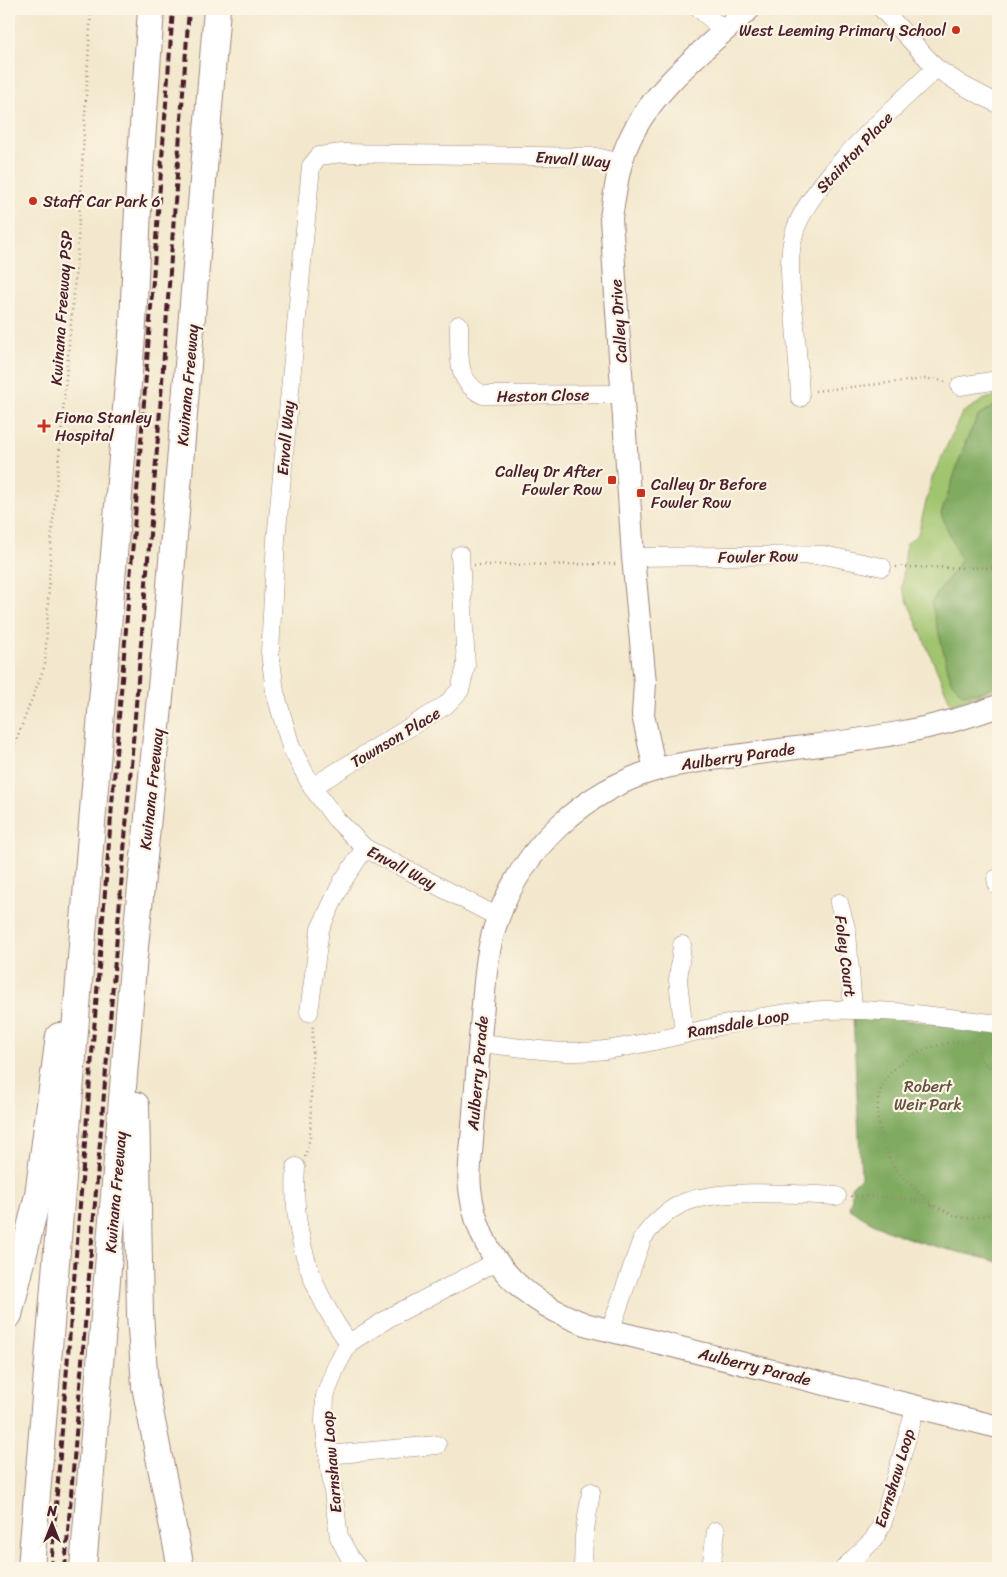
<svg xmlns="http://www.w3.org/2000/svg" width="1007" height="1577" viewBox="0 0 1007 1577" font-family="Sriracha,sans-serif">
<rect width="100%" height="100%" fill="#fcf5e5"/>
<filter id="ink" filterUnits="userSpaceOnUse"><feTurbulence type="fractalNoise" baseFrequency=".02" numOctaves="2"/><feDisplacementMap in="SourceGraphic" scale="10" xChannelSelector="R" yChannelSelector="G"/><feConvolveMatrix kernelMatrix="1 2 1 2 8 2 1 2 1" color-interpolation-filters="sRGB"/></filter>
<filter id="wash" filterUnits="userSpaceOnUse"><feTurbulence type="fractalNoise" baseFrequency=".0096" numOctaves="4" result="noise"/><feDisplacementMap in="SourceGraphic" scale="20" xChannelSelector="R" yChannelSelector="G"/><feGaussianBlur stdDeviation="1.12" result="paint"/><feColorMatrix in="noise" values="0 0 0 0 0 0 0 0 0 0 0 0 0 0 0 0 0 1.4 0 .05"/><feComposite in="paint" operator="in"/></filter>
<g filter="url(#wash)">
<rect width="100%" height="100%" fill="#f3e8cd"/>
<!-- green -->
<path fill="#a1c46e" stroke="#76724c" d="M998 395V688L951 704 902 588 906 544 918 534 932 478 962 413 985 399Z"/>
<!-- forest -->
<g fill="#80aa61" stroke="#656446">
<path d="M998 403V684L980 692 962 694 951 681 931 602 961 561 941 514 966 441 978 416Z"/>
<path d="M853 1017H882L998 1032V1262C946 1248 893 1241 849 1208L852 1197 851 1187 861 1177Z"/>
</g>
</g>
<g filter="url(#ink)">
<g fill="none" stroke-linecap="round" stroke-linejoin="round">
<defs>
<g id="minor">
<path d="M700 9 724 31"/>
<path d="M882 9 936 68 962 85 998 104"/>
<path d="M459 325C460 353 454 381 483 395L623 394"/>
<path d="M960 386 998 380"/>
<path d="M800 398C799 373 797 349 795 325 792 297 786 263 794 234 808 182 896 107 936 68"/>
<path d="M633 557 824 555 882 567"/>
<path d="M312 787 446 705 460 690 466 666 460 555"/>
<path d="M996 879 998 886"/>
<path d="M839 903 847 932 853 1009"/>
<path d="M498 917 365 848 336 819 312 787 291 747 275 692 270 652 276 540 311 166 319 156 342 153 596 157 621 163"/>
<path d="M682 945 678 980 684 1033"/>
<path d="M309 1012 320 929 342 882 365 848"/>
<path d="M480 1043C520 1047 564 1056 605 1050 672 1041 737 1017 806 1011 871 1006 934 1016 998 1024"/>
<path d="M296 1167C291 1233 310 1290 349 1343"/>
<path d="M610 1331 642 1239C652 1225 665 1212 681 1204 715 1188 798 1194 837 1196"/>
<path d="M328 1455 437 1445"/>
<path d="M358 1568 350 1558 339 1537 324 1422 325 1396 336 1367 349 1343 392 1316 496 1262"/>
<path d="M583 1568 584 1536 591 1492"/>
<path d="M711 1568 716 1531"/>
<path d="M844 1568 873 1540 882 1525 916 1406"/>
</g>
<g id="major">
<path d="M998 706C917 737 828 743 743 755 714 759 683 762 655 770 584 791 523 848 498 918 486 949 485 984 482 1016 478 1058 475 1099 472 1141 471 1156 468 1172 470 1188 478 1259 523 1302 588 1325L998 1427"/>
<path d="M655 770 643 715 645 683 633 557 611 218C615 192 618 166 628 143 650 91 708 46 749 9"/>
</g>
<g id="highway">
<path d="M136 1105 140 1314 145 1386 181 1568"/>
<path d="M9 1315 38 1195 59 1036"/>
<path d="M31 1568 133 323 139 186 151 9"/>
<path d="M83 1568 133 967 165 647 217 9"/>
</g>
</defs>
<!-- minor casing -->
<use href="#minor" stroke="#9e847c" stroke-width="19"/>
<!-- major casing -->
<use href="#major" stroke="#9e847c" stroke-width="24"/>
<!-- highway casing -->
<use href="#highway" stroke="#9e847c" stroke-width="28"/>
<!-- path -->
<g stroke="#9e847c" stroke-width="2.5" stroke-dasharray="1 4" stroke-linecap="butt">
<path d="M815 391 925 379H935L946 382"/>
<path d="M474 565 616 564"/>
<path d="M896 567 998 568"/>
<path d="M9 783 12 751 45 665 51 544 77 256 91 9"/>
<path d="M305 1157 310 1138 313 1026"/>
<path d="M851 1196C878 1196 906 1197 932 1205 944 1209 954 1218 968 1218 978 1218 989 1214 998 1212"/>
<path d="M933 1206C918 1191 898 1176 889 1158 878 1136 872 1100 886 1079 902 1053 949 1037 978 1042L980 1059 998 1075"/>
</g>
<!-- minor -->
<use href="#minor" stroke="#fff" stroke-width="18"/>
<!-- major -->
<use href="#major" stroke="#fff" stroke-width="22"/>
<!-- highway -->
<use href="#highway" stroke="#fff" stroke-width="26"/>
<!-- rail -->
<g stroke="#4a1f2b" stroke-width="4" stroke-dasharray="8 4" stroke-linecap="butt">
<path d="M51 1568 142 429 173 9"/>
<path d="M65 1568 158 437 189 9"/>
</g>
</g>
</g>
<!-- markers -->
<g fill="#c8321e" stroke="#fcf5e5" stroke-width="2">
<circle cx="956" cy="30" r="5"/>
<circle cx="33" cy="201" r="5"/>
<path d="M41.5 418.5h5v5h5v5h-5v5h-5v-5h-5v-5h5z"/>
<rect x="607" y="475" width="10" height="10" rx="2.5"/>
<rect x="636" y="488" width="10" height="10" rx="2.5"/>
</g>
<g text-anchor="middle" stroke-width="4.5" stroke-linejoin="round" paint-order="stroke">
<!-- poi labels -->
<g font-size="16" fill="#4a1f2b" stroke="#fcf5e5" text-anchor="start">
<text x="946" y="36" text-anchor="end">West Leeming Primary School</text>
<text x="43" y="207">Staff Car Park 6</text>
<text x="55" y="423">Fiona Stanley<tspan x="55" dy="18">Hospital</tspan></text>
<text x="602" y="477" text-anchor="end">Calley Dr After<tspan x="602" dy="18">Fowler Row</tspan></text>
<text x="651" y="490">Calley Dr Before<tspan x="651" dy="18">Fowler Row</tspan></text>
</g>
<!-- street labels -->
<g font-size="16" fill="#4a1f2b" stroke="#fcf5e5">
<text transform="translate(854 152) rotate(-47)" y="6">Stainton Place</text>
<text transform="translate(573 159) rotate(4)" y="6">Envall Way</text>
<text transform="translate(61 308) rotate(-86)" y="6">Kwinana Freeway PSP</text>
<text transform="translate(618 321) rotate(-94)" y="6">Calley Drive</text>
<text transform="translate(187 385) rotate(-85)" y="6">Kwinana Freeway</text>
<text transform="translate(543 395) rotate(-1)" y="6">Heston Close</text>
<text transform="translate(285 438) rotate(-85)" y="6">Envall Way</text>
<text transform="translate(758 556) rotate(-1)" y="6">Fowler Row</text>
<text transform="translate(395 737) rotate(-31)" y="6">Townson Place</text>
<text transform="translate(738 756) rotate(-8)" y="6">Aulberry Parade</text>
<text transform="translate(151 789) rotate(-84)" y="6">Kwinana Freeway</text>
<text transform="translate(402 867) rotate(28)" y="6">Envall Way</text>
<text transform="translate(846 956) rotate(83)" y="6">Foley Court</text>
<text transform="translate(738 1023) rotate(-10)" y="6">Ramsdale Loop</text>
<text transform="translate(477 1073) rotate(-85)" y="6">Aulberry Parade</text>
<text transform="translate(115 1192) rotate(-85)" y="6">Kwinana Freeway</text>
<text transform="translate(755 1366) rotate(14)" y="6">Aulberry Parade</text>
<text transform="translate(331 1462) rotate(-95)" y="6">Earnshaw Loop</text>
<text transform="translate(894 1478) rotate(-73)" y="6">Earnshaw Loop</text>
</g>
<!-- park labels -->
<g font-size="16" fill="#64513f" stroke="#fcf5e5">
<text x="928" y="1092">Robert<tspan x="928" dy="18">Weir Park</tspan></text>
</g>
</g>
<!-- margin -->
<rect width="1007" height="1577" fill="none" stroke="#fcf5e5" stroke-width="30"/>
<!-- north arrow -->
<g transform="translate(52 1524)" stroke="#fcf5e5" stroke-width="4" paint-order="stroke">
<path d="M0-4L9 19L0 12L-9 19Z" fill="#4a1f2b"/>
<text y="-8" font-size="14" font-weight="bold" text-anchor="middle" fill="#4a1f2b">N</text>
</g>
</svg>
